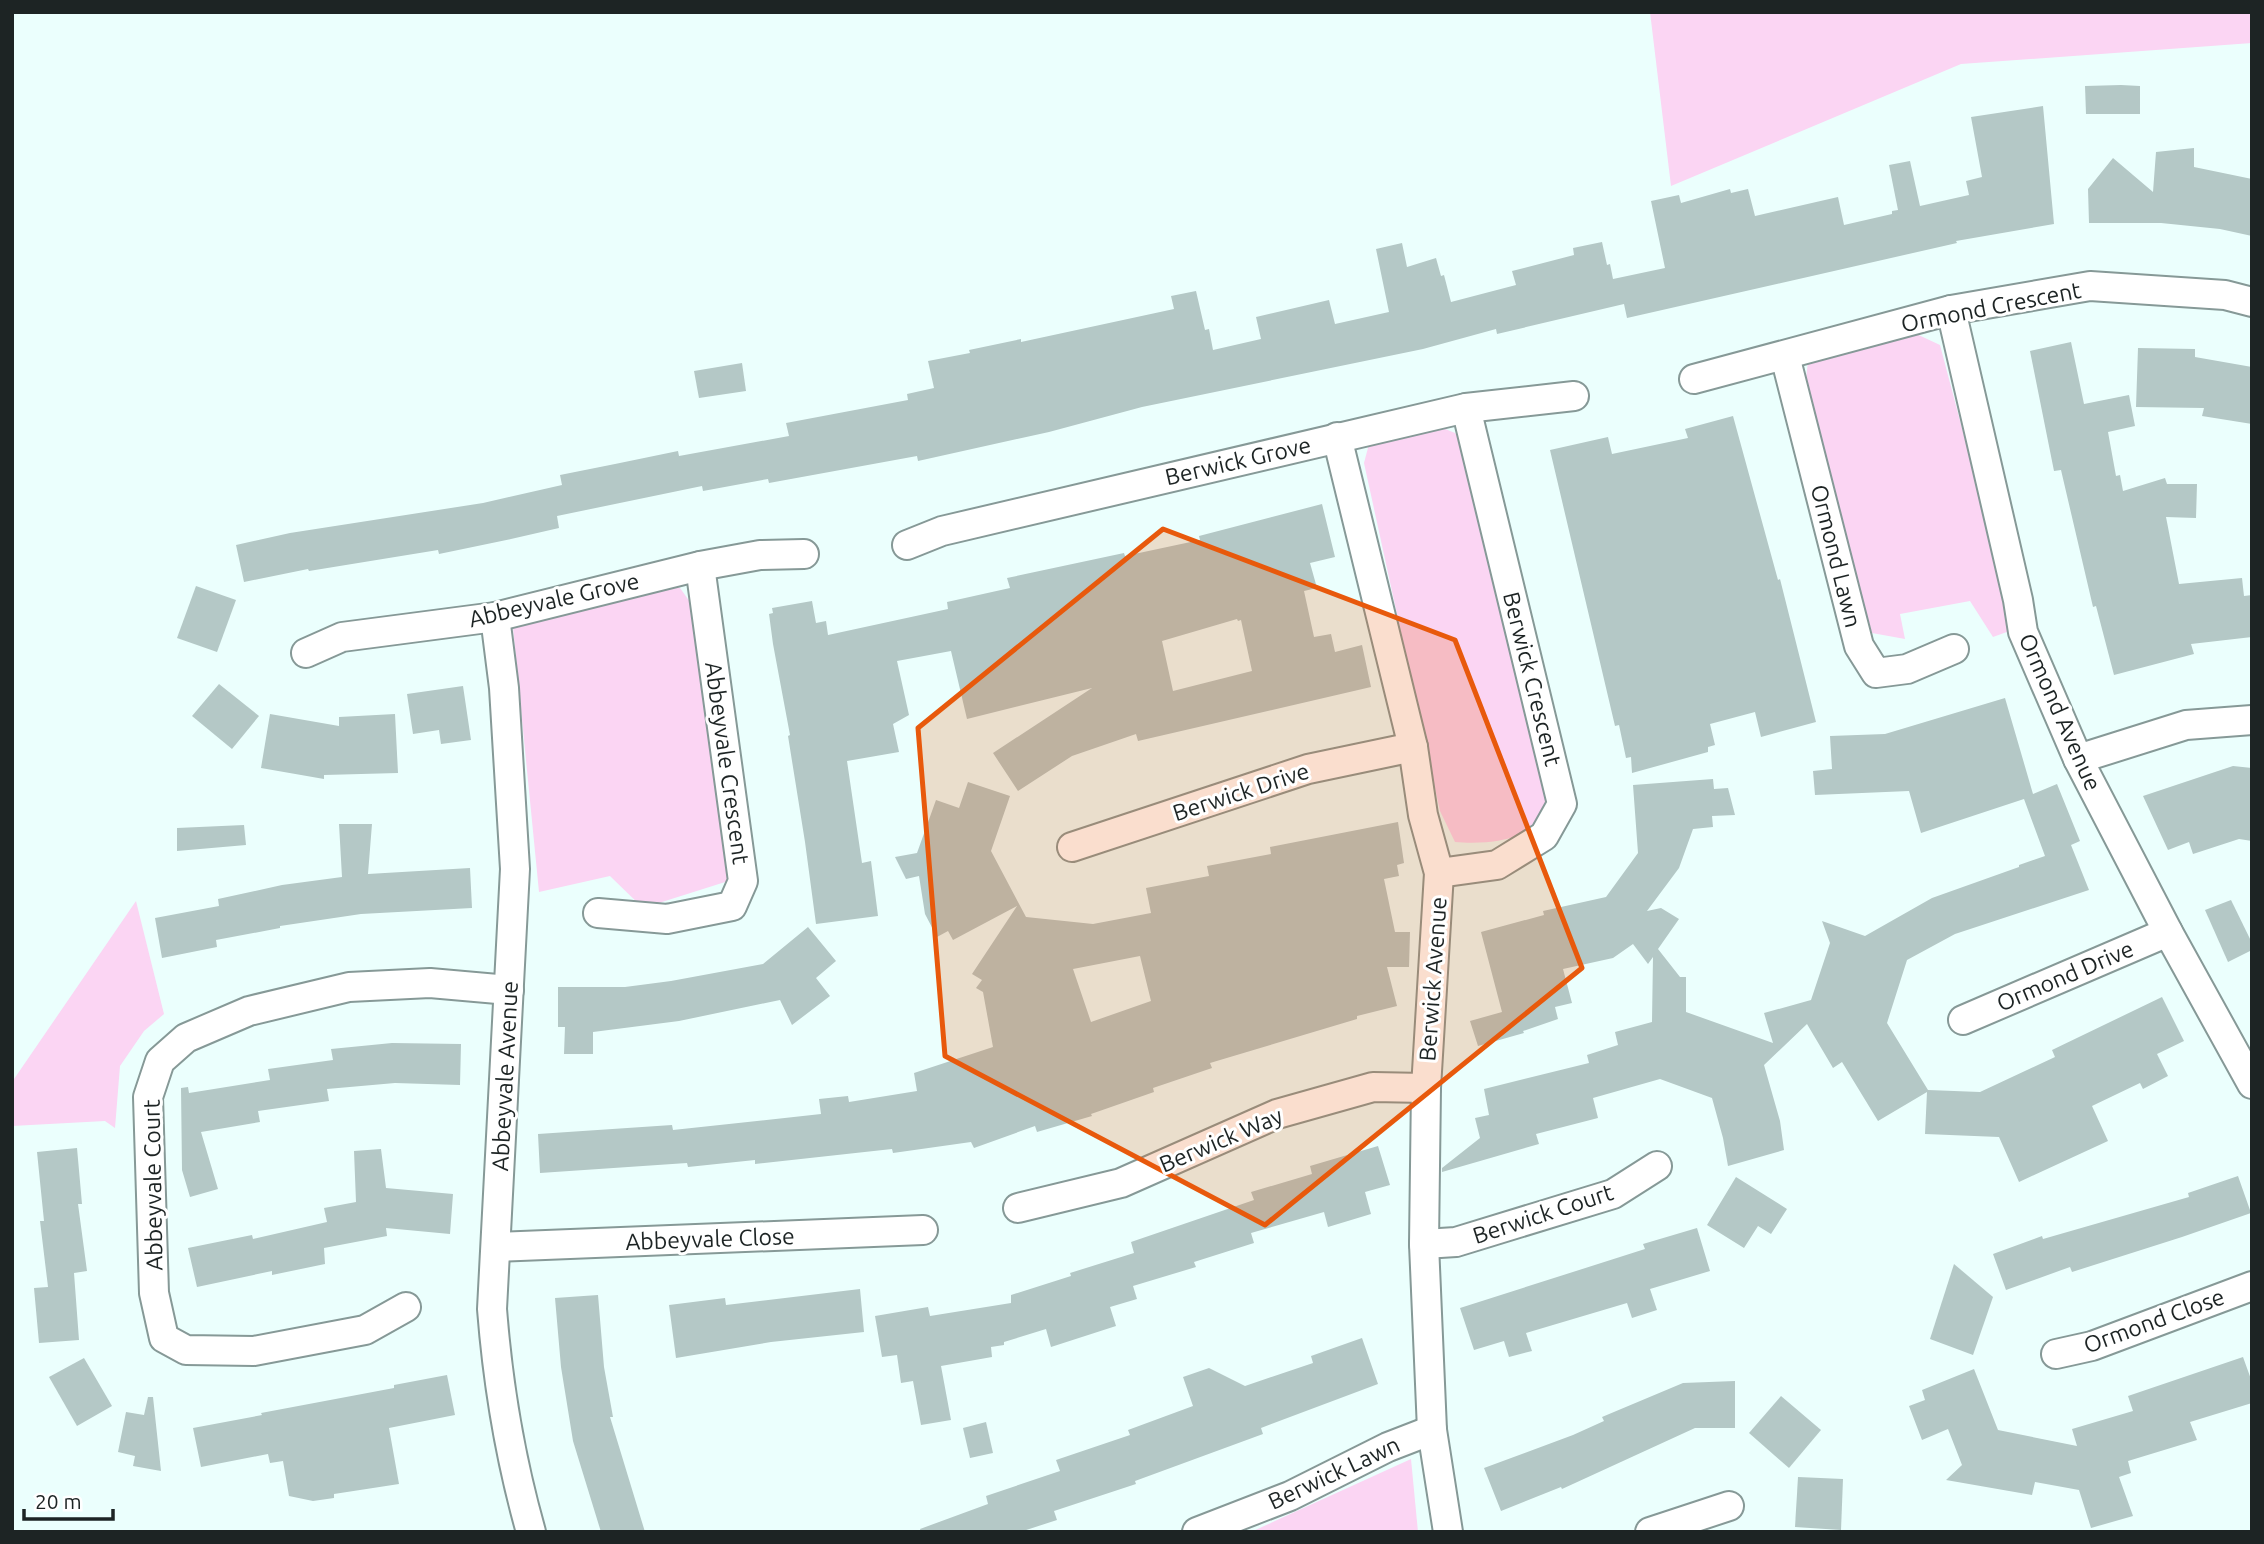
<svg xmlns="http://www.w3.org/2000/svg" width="2264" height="1544" viewBox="0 0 2264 1544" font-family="Ubuntu,sans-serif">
<rect width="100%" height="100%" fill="#ebfffd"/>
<!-- green -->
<g fill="#fbd5f3">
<path d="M1650 12H2252V43L1961 64 1671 186Z"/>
<path d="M1910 331 1940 345 2015 629 1993 637 1970 601 1900 614 1905 639 1872 633 1805 388 1808 361Z"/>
<path d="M1438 426 1455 433 1461 442 1548 799C1545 808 1541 816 1535 824 1519 843 1478 844 1455 842L1440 811 1364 463 1369 444Z"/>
<path d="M667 584 680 588 690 602 741 877 643 908 610 876 539 892 513 628Z"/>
<path d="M136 901 164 1014 144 1031 120 1066 115 1128 105 1121 12 1126V1082Z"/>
<path d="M1411 1459 1418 1532H1251Z"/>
</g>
<!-- building -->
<g fill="#b4c8c6" fill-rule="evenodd">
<path d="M2121 85 2140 86V114H2086L2085 86Z"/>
<path d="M2043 106 2054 224 1956 241 1957 243 1627 318 1624 304 1497 334 1496 329 1423 349 1142 407 1049 432 918 461 917 456 769 483 768 479 703 491 702 486 557 516 559 528 511 539 439 554 438 550 309 571 308 569 244 582 236 545 290 533 483 503 562 485 560 475 615 464 678 451 679 456 789 436 786 423 908 400 907 394 934 388 928 361 970 353 969 350 1021 339V342L1174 309 1171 296 1196 291 1205 330 1209 329 1213 350 1261 339 1256 317 1329 300 1335 324 1389 312 1376 249 1402 243 1407 267 1436 258 1441 276 1444 275 1451 302 1516 285 1512 271 1574 255 1573 248 1602 242 1607 265 1610 264 1613 279 1665 268 1651 201 1679 195 1681 203 1730 189 1731 193 1748 189 1755 216 1838 197 1844 225 1892 214V211L1898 210 1889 165 1910 161 1920 206 1969 195 1966 181 1982 177 1971 117Z"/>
<path d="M2194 148V167L2252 179V236L2220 229 2161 223H2089L2088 189 2113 158 2153 192 2156 152Z"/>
<path d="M2071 342 2084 404 2129 395 2135 426 2108 432 2116 476 2120 475 2123 491 2165 478 2167 484H2197L2196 518 2166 517 2179 584 2242 578 2244 596 2252 595V637L2191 644 2194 654 2114 675 2096 606 2093 607 2061 470 2054 471 2030 351Z"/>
<path d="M2138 348 2195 349V357L2252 367V424L2202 416 2204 408 2136 407Z"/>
<path d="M742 363 746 391 699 398 694 371Z"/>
<path d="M1733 416 1778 580 1780 579 1816 722 1761 737 1755 712 1710 724 1715 745 1708 747V752L1632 773 1631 757 1626 758 1619 725 1615 726 1550 450 1608 437 1612 454 1688 438 1685 429Z"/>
<path d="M1322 504 1335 557 1310 563 1317 588 1304 591 1314 637 1331 634 1335 652 1362 645 1371 687 1138 741 1136 734 1072 756 1018 791 993 753 1092 688 967 719 951 651 897 661 909 715 893 724 899 752 847 761 862 863 871 861 878 916 816 924 805 842 788 736 790 735 773 644 769 614 773 613 772 608 812 601 816 623 826 621 828 635 948 609 947 602 1010 588 1007 578 1124 553 1125 556 1200 540 1199 536ZM1237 619 1238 621 1241 620 1252 671 1173 691 1162 641Z"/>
<path d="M196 586 236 600 217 652 177 638Z"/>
<path d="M219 684 259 716 232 749 192 716Z"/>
<path d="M463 686 471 740 441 744 439 730 413 734 407 694Z"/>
<path d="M2005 698 2033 794 2057 784 2080 841 2071 845 2089 890 1955 934 1907 960 1887 1023 1928 1090 1980 1092 2055 1057 2052 1050 2162 997 2184 1041 2157 1054 2168 1076 2143 1089 2140 1083 2092 1106 2108 1141 2019 1182 1999 1137 1925 1134 1927 1092 1878 1121 1842 1062 1833 1068 1807 1024 1764 1065 1780 1121 1784 1150 1728 1166 1723 1138 1712 1098 1660 1079 1593 1098 1598 1118 1536 1134 1539 1144 1442 1172V1168L1480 1138 1475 1118 1489 1115 1484 1089 1589 1063 1587 1055 1618 1045 1615 1032 1652 1022 1653 957 1648 964 1633 944 1613 958 1563 969 1572 1003 1555 1007 1558 1019 1523 1031 1524 1033 1478 1046 1470 1021 1502 1012 1481 932 1544 915 1543 911 1606 897 1638 853 1633 785 1713 779 1714 789 1728 788 1735 815 1712 816 1713 827 1693 829 1679 868 1647 911 1661 908 1679 919 1658 949 1680 977H1686V1012L1773 1043 1764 1013 1811 1000 1830 943 1822 921 1865 936 1932 898 2019 867V865L2045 856 2024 799 1921 833 1909 791 1815 795 1813 771 1832 769 1830 736 1885 734Z"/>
<path d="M270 714 339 726V717L395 714 398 773 324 775V779L261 768Z"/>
<path d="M2233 766 2252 768V841L2239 839 2193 854 2189 842 2168 850 2143 796Z"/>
<path d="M968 782 1010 796 991 851 1026 917 1093 924 1151 913 1146 888 1209 876 1207 866 1271 854 1270 847 1398 822 1404 863 1397 865 1399 876 1384 879 1395 932H1410L1409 967H1387L1397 1006 1357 1016V1019L1210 1063 1212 1068 1153 1088 1154 1092 1091 1114 1092 1116 1037 1132 1035 1126 974 1148 971 1142 893 1153 892 1149 755 1164V1160L688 1167 687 1163 540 1173 538 1134 672 1125 673 1130 821 1114 819 1099 848 1096 849 1102 917 1091 914 1073 993 1047 983 992 976 988 982 980 972 974 1017 906 953 940 948 931 937 937 925 914 919 876 906 879 895 857 917 853 936 800 959 808ZM1140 956 1151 1001 1091 1022 1073 969Z"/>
<path d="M339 824H372L368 874 470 868 472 908 361 914 280 926V928L216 940 217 947 162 958 155 918 219 906 218 899 282 885 342 877Z"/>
<path d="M244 825 246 845 177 851V828Z"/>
<path d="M2231 900 2252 943V950L2228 962 2205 910Z"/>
<path d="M808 927 836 961 816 978 830 996 792 1025 780 1000 679 1021 593 1032V1054H564L565 1027H558V987H625L671 981 763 964Z"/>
<path d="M392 1043 461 1044 460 1085 395 1083 327 1089 329 1101 258 1111 260 1122 201 1132 218 1189 190 1197 182 1170 181 1088 188 1087 189 1093 270 1080 268 1069 333 1060 331 1049Z"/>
<path d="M1378 1146 1390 1185 1365 1192 1371 1214 1328 1227 1324 1212 1251 1233 1254 1243 1194 1262 1196 1267 1133 1286 1137 1299 1110 1307 1116 1326 1051 1347 1046 1329 1004 1342V1345L991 1347 992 1357 941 1366 951 1420 921 1425 913 1381 901 1383 897 1355 882 1357 875 1316 928 1307 930 1316 1011 1303V1295L1071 1276 1070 1273 1134 1253 1131 1242 1254 1200 1251 1192 1312 1174 1310 1166Z"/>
<path d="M77 1148 82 1204H78L87 1271 74 1273 79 1340 39 1343 34 1288 48 1287 40 1221H44L37 1152Z"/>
<path d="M381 1149 386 1188 453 1194 450 1234 386 1228 387 1236 324 1248 325 1264 272 1275V1271L197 1287 188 1248 252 1235 253 1239 327 1222 324 1208 356 1202 354 1151Z"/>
<path d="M2238 1176 2251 1213 2182 1237 2072 1272 2070 1267 2006 1290 1993 1254 2042 1236 2043 1239 2189 1197 2188 1193Z"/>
<path d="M1736 1177 1787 1209 1771 1234 1758 1226 1744 1248 1707 1225Z"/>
<path d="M1697 1228 1710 1271 1650 1289 1657 1310 1632 1318 1627 1303 1526 1333 1532 1351 1509 1357 1504 1341 1474 1350 1460 1308 1645 1249 1643 1244Z"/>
<path d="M1954 1264 1993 1297 1973 1355 1930 1339Z"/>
<path d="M860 1289 864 1332 771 1342 676 1358 669 1305 725 1298 726 1305Z"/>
<path d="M598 1295 604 1367 613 1417H610L645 1532H601L573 1441 561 1367 555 1298Z"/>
<path d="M1362 1338 1378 1384 1261 1428 1263 1434 1135 1481 1136 1484 1054 1511 1057 1520 1020 1532H921L920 1529 988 1504 986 1496 1060 1471 1056 1460 1130 1435 1128 1430 1193 1406 1183 1377 1209 1368 1245 1386 1313 1363 1311 1356Z"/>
<path d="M2243 1357 2252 1382V1403L2190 1422 2197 1440 2128 1461 2131 1473 2119 1477 2133 1516 2091 1528 2079 1490 2035 1482 2032 1495 1946 1480 1962 1465 1948 1429 1922 1440 1909 1406 1925 1400 1922 1390 1974 1369 1998 1430 2077 1446 2072 1429 2133 1411 2128 1396Z"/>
<path d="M84 1358 112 1406 77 1426 49 1377Z"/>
<path d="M447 1375 455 1415 389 1428 399 1484 334 1494V1498L313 1501 289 1496 283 1461 270 1463 268 1454 201 1467 193 1428 262 1415 261 1413 394 1388V1385Z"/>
<path d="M1735 1381V1428H1695L1562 1489 1561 1487 1501 1511 1484 1468 1573 1435 1604 1421 1602 1417 1683 1383Z"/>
<path d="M1781 1396 1821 1430 1789 1468 1749 1433Z"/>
<path d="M148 1397H153L161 1471 133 1466 135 1456 118 1452 126 1412 144 1415Z"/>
<path d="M986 1422 993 1453 970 1458 963 1428Z"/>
<path d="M1798 1477 1843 1479 1841 1530 1795 1527Z"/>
</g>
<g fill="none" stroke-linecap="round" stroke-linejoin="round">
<defs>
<g id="street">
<path d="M1951 310 2018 600 2023 632 2078 759 2168 932 2252 1084"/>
<path d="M1785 356 1859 646 1876 673 1907 669 1954 649"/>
<path d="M1694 379 1951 310 2090 286 2225 295 2252 302"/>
<path d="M1337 437 1413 747 1423 815 1439 873 1426 1088 1424 1244 1432 1430 1448 1532"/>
<path d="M907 545 942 531 1466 408 1574 396"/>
<path d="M495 617 504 688 515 869 492 1309C498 1386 510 1458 531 1532"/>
<path d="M306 653 342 637 495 617 700 566 760 555 804 554"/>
<path d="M2078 759 2186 725 2252 720"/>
<path d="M1072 847 1308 769 1413 747"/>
<path d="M1439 873 1497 865 1544 836 1562 804 1466 408"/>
<path d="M598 913 667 919 732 906 743 881 700 566"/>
<path d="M1963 1020 2168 932"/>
<path d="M1018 1208 1121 1183 1277 1114 1373 1087 1426 1088"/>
<path d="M1424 1244 1456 1242 1613 1194 1657 1166"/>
<path d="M496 1247 923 1230"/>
<path d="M406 1307 365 1330 254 1351 186 1350 164 1338 154 1293 148 1097 160 1061 186 1038 249 1011 349 987 430 983 509 990"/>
<path d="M2056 1354 2092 1346 2252 1286"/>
<path d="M1197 1532 1290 1496 1388 1447 1432 1430"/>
<path d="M1650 1532 1729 1506"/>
</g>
</defs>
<!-- street casing -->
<use href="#street" stroke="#869997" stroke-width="32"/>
<!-- street -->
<use href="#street" stroke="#fff" stroke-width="28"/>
</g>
<!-- marked area -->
<path fill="#e8590c" fill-opacity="0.2" stroke="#e8590c" stroke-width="5" stroke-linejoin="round" d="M1163 529 1455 640 1582 968 1265 1225 945 1056 918 728Z"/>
<g text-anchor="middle" stroke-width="6" stroke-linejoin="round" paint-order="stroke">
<!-- street labels -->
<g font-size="23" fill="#1d2424" stroke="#fff">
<text transform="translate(1991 307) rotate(-11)" y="8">Ormond Crescent</text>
<text transform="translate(1238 461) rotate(-13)" y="8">Berwick Grove</text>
<text transform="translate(1836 556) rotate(76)" y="8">Ormond Lawn</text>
<text transform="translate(554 600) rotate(-13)" y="8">Abbeyvale Grove</text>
<text transform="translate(1532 679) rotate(76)" y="8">Berwick Crescent</text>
<text transform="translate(2060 712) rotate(66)" y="8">Ormond Avenue</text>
<text transform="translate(727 763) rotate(82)" y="8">Abbeyvale Crescent</text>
<text transform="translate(1241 792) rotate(-18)" y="8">Berwick Drive</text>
<text transform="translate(2065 976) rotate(-23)" y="8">Ormond Drive</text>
<text transform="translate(1433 979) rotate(-86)" y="8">Berwick Avenue</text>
<text transform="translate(505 1076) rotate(-87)" y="8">Abbeyvale Avenue</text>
<text transform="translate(1221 1140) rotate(-23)" y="8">Berwick Way</text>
<text transform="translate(153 1185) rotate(-91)" y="8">Abbeyvale Court</text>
<text transform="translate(1543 1214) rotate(-18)" y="8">Berwick Court</text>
<text transform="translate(710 1239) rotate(-2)" y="8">Abbeyvale Close</text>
<text transform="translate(2154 1321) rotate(-20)" y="8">Ormond Close</text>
<text transform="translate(1334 1473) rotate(-25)" y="8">Berwick Lawn</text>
</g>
</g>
<!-- border -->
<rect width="2264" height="1544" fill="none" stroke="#1d2424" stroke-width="28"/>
<!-- scale -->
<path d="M24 1509v10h89v-10" fill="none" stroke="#1d2424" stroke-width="3.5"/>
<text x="35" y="1509" font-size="21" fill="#1d2424" stroke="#ffffff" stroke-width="5" paint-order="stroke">20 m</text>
</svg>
